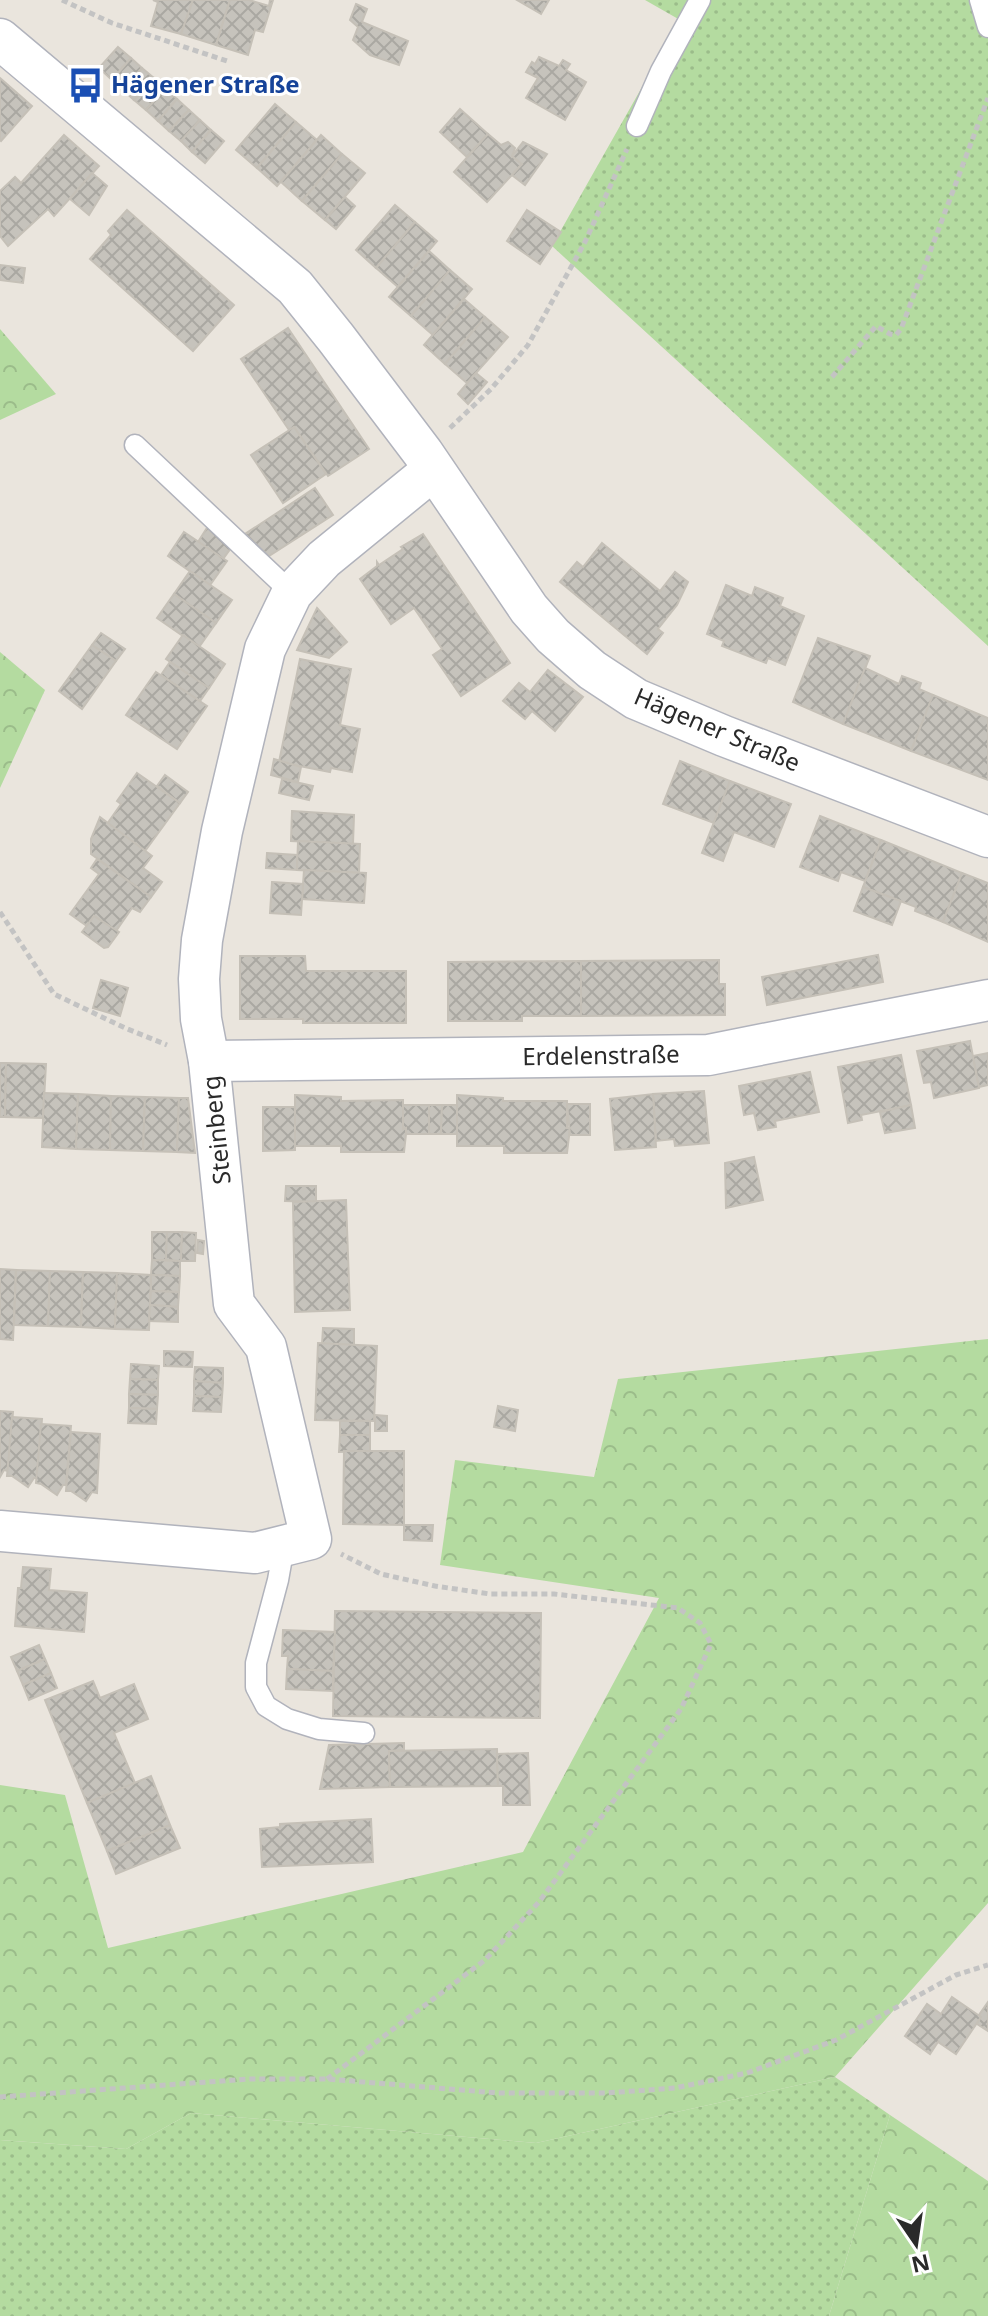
<svg xmlns="http://www.w3.org/2000/svg" width="988" height="2316" viewBox="0 0 988 2316" font-family="'Noto Sans',sans-serif">
<defs>
<pattern id="grass-dots" width="8" height="8" patternUnits="userSpaceOnUse" patternTransform="scale(2)"><rect width="8" height="8" fill="#b4dba0"/><path d="M2 2h.1M6 6h.1" fill="none" stroke="#9bbc8a" stroke-width="1.8" stroke-linecap="round"/></pattern>
<pattern id="forest-crowns" width="20" height="18" patternUnits="userSpaceOnUse" patternTransform="scale(2)"><rect width="20" height="18" fill="#b4dba0"/><path d="M2 6a3 3 0 1 1 6 0M12 15a3 3 0 1 1 6 0" fill="none" stroke="#9bbc8a"/></pattern>
<pattern id="building-cross-hatch" width="8" height="8" patternUnits="userSpaceOnUse" patternTransform="scale(2)"><rect width="8" height="8" fill="#c6c3bc"/><path d="M0 0l8 8M0 8l8-8" fill="none" stroke="#aaa8a2"/></pattern>
</defs>
<rect width="100%" height="100%" fill="#eae5dd"/>
<!-- grass -->
<g fill="url(#grass-dots)">
<path d="M645 0H988V646L552 246 680 20Z"/>
<path d="M835 2077 890 2115 829 2316H0V2140L126 2149 191 2113 536 2143Z"/>
</g>
<!-- forest -->
<g fill="url(#forest-crowns)">
<path d="M0 329 56 394 0 420Z"/>
<path d="M0 652 45 690 0 788Z"/>
<path d="M988 1339V1903L835 2077 536 2143 191 2113 126 2149 0 2140V1785L65 1795 108 1948 523 1852 659 1598 440 1565 455 1460 594 1477 618 1379Z"/>
<path d="M890 2115 988 2181V2316H829Z"/>
</g>
<!-- building -->
<g fill="url(#building-cross-hatch)" stroke="#c5c0b7" stroke-width="2">
<path d="M153 0H193L181 34 151 26 158 2Z"/>
<path d="M193 0H230L216 45 181 34Z"/>
<path d="M230 0H249L269 6 270 0H273L263 32 255 30 248 55 216 45Z"/>
<path d="M517 0H549L541 14Z"/>
<path d="M356 4 367 9 362 22 408 41 399 65 370 55 353 40 358 27 350 20Z"/>
<path d="M118 47 131 58 112 80 99 68Z"/>
<path d="M539 57 559 66 563 60 570 64 566 70 586 82 565 120 526 98 538 78 526 72 532 62 535 64Z"/>
<path d="M131 58 142 68 123 90 112 80Z"/>
<path d="M142 68 154 78 134 100 123 90Z"/>
<path d="M0 78 32 106 1 141 0 140Z"/>
<path d="M154 78 165 89 146 110 134 100Z"/>
<path d="M165 89 177 99 158 121 146 110Z"/>
<path d="M177 99 189 110 169 131 158 121Z"/>
<path d="M275 104 296 122 257 168 236 150Z"/>
<path d="M460 109 488 134 467 157 440 132Z"/>
<path d="M189 110 200 120 181 141 169 131Z"/>
<path d="M200 120 211 130 192 152 181 141Z"/>
<path d="M296 122 317 140 277 186 257 168Z"/>
<path d="M211 130 224 141 205 163 192 152Z"/>
<path d="M488 134 501 145 508 142 515 148 512 156 522 164 487 202 454 172Z"/>
<path d="M64 135 99 166 54 216 48 209 8 246 0 236V191L15 177 21 183Z"/>
<path d="M321 135 342 154 302 201 281 182Z"/>
<path d="M523 142 547 154 525 185 512 175 522 164 512 156Z"/>
<path d="M342 154 365 173 325 220 302 201Z"/>
<path d="M92 173 107 186 89 215 70 199Z"/>
<path d="M345 197 355 206 336 229 325 220Z"/>
<path d="M395 205 415 222 376 268 356 250Z"/>
<path d="M127 210 234 305 193 351 90 259 111 235 108 231Z"/>
<path d="M527 210 561 232 540 264 507 241Z"/>
<path d="M415 222 437 241 398 287 376 268Z"/>
<path d="M429 251 450 270 411 316 389 297Z"/>
<path d="M0 265 25 268 23 283 0 280Z"/>
<path d="M450 270 472 289 433 335 411 316Z"/>
<path d="M464 299 485 317 445 364 424 345Z"/>
<path d="M485 317 508 337 467 383 445 364Z"/>
<path d="M288 328 369 449 328 476 294 427 289 430 241 359Z"/>
<path d="M476 373 487 382 468 404 458 394Z"/>
<path d="M294 427 326 474 283 503 251 455Z"/>
<path d="M315 488 333 515 269 556 245 534Z"/>
<path d="M210 523 233 545 223 559 198 542Z"/>
<path d="M184 532 227 561 210 585 168 556Z"/>
<path d="M423 534 510 663 461 696 433 655 442 649 414 608 391 624 360 579 377 566V562L379 565 403 549 401 547Z"/>
<path d="M602 543 660 591 675 572 688 582 677 605 658 629 663 633 647 654 560 582 577 562 583 567Z"/>
<path d="M190 571 232 600 216 623 174 594Z"/>
<path d="M726 585 752 596 755 587 783 598 780 606 804 616 785 665 768 658 766 663 722 646 724 641 707 634Z"/>
<path d="M174 594 216 623 199 647 157 618Z"/>
<path d="M317 608 347 642 329 658 297 650Z"/>
<path d="M101 633 125 649 116 661 92 645Z"/>
<path d="M183 635 225 664 209 688 166 659Z"/>
<path d="M818 638 870 656 843 724 793 702Z"/>
<path d="M92 645 116 661 82 709 59 691Z"/>
<path d="M300 659 351 669 340 725 360 729 352 772 331 768 330 772 279 762Z"/>
<path d="M170 662 209 688 200 701 161 675Z"/>
<path d="M865 668 899 684 902 676 921 683 919 689 933 695 911 751 843 724Z"/>
<path d="M548 670 583 697 555 731 532 711 525 719 503 701 519 683 530 692Z"/>
<path d="M156 672 207 706 177 749 126 715Z"/>
<path d="M933 695 988 718V780L911 751Z"/>
<path d="M274 759 301 767 298 782 271 775Z"/>
<path d="M680 761 730 781 714 823 663 804Z"/>
<path d="M137 773 180 803 145 851 107 824 121 804 117 801Z"/>
<path d="M165 775 188 792 180 803 157 786Z"/>
<path d="M282 779 313 786 309 800 279 793Z"/>
<path d="M730 781 791 804 774 847 734 832 723 861 702 853Z"/>
<path d="M292 811 354 815 353 844 291 841Z"/>
<path d="M820 816 881 840 865 881 841 872 838 881 800 867Z"/>
<path d="M100 817 152 856 143 868 162 882 151 897 91 854V839Z"/>
<path d="M881 840 962 873 943 922 915 911 916 907 863 887Z"/>
<path d="M298 841 360 844 359 873 297 870Z"/>
<path d="M267 853 297 855V870L266 868Z"/>
<path d="M97 859 151 897 140 912 132 908 116 931 94 916 87 926 70 914 99 874 91 868Z"/>
<path d="M304 870 366 873 364 903 302 899Z"/>
<path d="M962 873 988 883V942L943 922Z"/>
<path d="M272 882 303 884 301 915 270 913Z"/>
<path d="M863 887 901 901 892 925 854 911Z"/>
<path d="M94 916 119 932 108 947 104 948 82 932Z"/>
<path d="M878 955 883 982 767 1005 762 977Z"/>
<path d="M240 956H305L306 971H406V1023H303V1019H240Z"/>
<path d="M719 960V984H725V1015L581 1016V961Z"/>
<path d="M581 961V1016H522V1021H448V962Z"/>
<path d="M101 980 128 988 120 1016 93 1008Z"/>
<path d="M970 1041 979 1088 934 1098 931 1082 924 1083 917 1051Z"/>
<path d="M988 1053V1085L979 1087 973 1056Z"/>
<path d="M901 1055 911 1105 861 1115 862 1120 848 1123 838 1067Z"/>
<path d="M0 1063H6L5 1117H0Z"/>
<path d="M6 1063 46 1064 43 1118 5 1117Z"/>
<path d="M810 1072 819 1112 775 1121 776 1127 758 1130 754 1113 744 1115 739 1086Z"/>
<path d="M704 1091 709 1143 675 1146 674 1139 656 1141 653 1094Z"/>
<path d="M44 1093 78 1094 76 1149 42 1147Z"/>
<path d="M78 1094 111 1096 110 1150 76 1149Z"/>
<path d="M653 1094 656 1147 615 1150 610 1099Z"/>
<path d="M295 1095 341 1097V1101L403 1100V1129L406 1128V1134L404 1152H341V1146H295Z"/>
<path d="M457 1095 503 1098V1101H567V1128H570L567 1153H504V1146H457Z"/>
<path d="M111 1096 145 1097 143 1151 110 1150Z"/>
<path d="M145 1097 179 1098 177 1152 143 1151Z"/>
<path d="M179 1098H188L195 1153 177 1152Z"/>
<path d="M567 1104H590V1135H570Z"/>
<path d="M403 1105H429V1134H406V1128L403 1129Z"/>
<path d="M429 1105H442L441 1134H429Z"/>
<path d="M442 1105H457V1134H441Z"/>
<path d="M911 1105 915 1128 885 1133 880 1112Z"/>
<path d="M263 1107H295V1150L263 1151Z"/>
<path d="M754 1157 763 1200 726 1208 725 1163Z"/>
<path d="M286 1186H316V1202L285 1201Z"/>
<path d="M346 1200 350 1310 295 1312 293 1202Z"/>
<path d="M152 1232H167L166 1260H152Z"/>
<path d="M167 1232H182L181 1261 166 1260Z"/>
<path d="M182 1232 196 1233 195 1261H181Z"/>
<path d="M198 1240 204 1241 203 1254 197 1253Z"/>
<path d="M152 1260 180 1261V1276L151 1275Z"/>
<path d="M0 1269 16 1270 13 1340 0 1339Z"/>
<path d="M16 1270 50 1271 48 1326 14 1325Z"/>
<path d="M50 1271 83 1272 81 1327 48 1326Z"/>
<path d="M83 1272 117 1273 115 1329 81 1327Z"/>
<path d="M117 1273 151 1275 149 1330 115 1329Z"/>
<path d="M151 1275 180 1276 179 1292 151 1291Z"/>
<path d="M151 1291 179 1292 178 1307 150 1305Z"/>
<path d="M150 1305 178 1307V1322L149 1321Z"/>
<path d="M323 1328 354 1329V1345L322 1344Z"/>
<path d="M318 1343 377 1346 374 1421 315 1420Z"/>
<path d="M164 1351 193 1352 192 1367 164 1366Z"/>
<path d="M131 1364 159 1366 158 1380 130 1379Z"/>
<path d="M195 1367 223 1368V1383L194 1381Z"/>
<path d="M130 1379 158 1380V1395L129 1394Z"/>
<path d="M194 1381 223 1383 222 1397 194 1396Z"/>
<path d="M129 1394 158 1395 157 1409 129 1408Z"/>
<path d="M194 1396 222 1397 221 1412 193 1411Z"/>
<path d="M498 1406 518 1410 515 1431 494 1427Z"/>
<path d="M129 1408 157 1409 156 1424 128 1423Z"/>
<path d="M0 1411 13 1412 8 1471 4 1470 0 1477Z"/>
<path d="M375 1415 387 1416V1431H375Z"/>
<path d="M12 1417 42 1419 37 1478H34L28 1487 12 1476H7Z"/>
<rect x="340" y="1421" width="30" height="14"/>
<path d="M41 1424 71 1426 66 1485H63L57 1495 41 1484 36 1483Z"/>
<path d="M71 1432 100 1434 97 1493 92 1492 86 1501 71 1491H66Z"/>
<path d="M340 1435H370V1451L339 1452Z"/>
<path d="M344 1451H404V1525L343 1524Z"/>
<path d="M404 1525H433L432 1541 404 1540Z"/>
<path d="M23 1567 51 1569 49 1590 87 1593 84 1632 15 1626 18 1588H21Z"/>
<path d="M335 1611 541 1613 540 1718 333 1716Z"/>
<path d="M283 1630 335 1632 333 1671 287 1669 288 1656H282Z"/>
<path d="M39 1645 45 1659 17 1671 11 1657Z"/>
<path d="M45 1659 51 1673 23 1685 17 1671Z"/>
<path d="M287 1669 333 1671V1691L286 1689Z"/>
<path d="M51 1673 57 1688 29 1700 23 1685Z"/>
<path d="M93 1681 100 1698 134 1684 148 1719 114 1733 135 1783 87 1803 45 1700Z"/>
<path d="M404 1743V1750L389 1751 390 1787 320 1789 329 1745Z"/>
<path d="M497 1749 498 1786 390 1787 389 1751Z"/>
<path d="M528 1753 530 1805H503V1786H498L497 1754Z"/>
<path d="M151 1776 170 1825 107 1851 87 1803Z"/>
<path d="M371 1819 373 1862 262 1867 260 1829 280 1827V1824Z"/>
<path d="M170 1825 180 1848 116 1874 107 1851Z"/>
<path d="M952 1997 981 2017 956 2054 938 2042 930 2054 905 2036 927 2004 941 2014Z"/>
<path d="M988 2002V2031L977 2024 981 2017 979 2015Z"/>
</g>
<g fill="none" stroke-linecap="round" stroke-linejoin="round">
<defs>
<g id="lane">
<path d="M980 0 988 27"/>
<path d="M637 126 661 71 700 0"/>
<path d="M135 445 292 593"/>
<path d="M284 1546 278 1580 256 1663V1687L266 1706 287 1719 319 1729 364 1733"/>
</g>
<g id="street">
<path d="M0 39 295 287 336 338 423 453 529 609 553 636 592 670 636 699 724 736 988 837"/>
<path d="M209 1061 708 1055 988 1000"/>
<path d="M0 1531 255 1553 311 1539 266 1347 234 1304 209 1061 201 1019 199 979 202 940 222 831 265 649 292 593 324 559 433 470"/>
</g>
</defs>
<!-- lane casing -->
<use href="#lane" stroke="#b1b3bc" stroke-width="23"/>
<!-- street casing -->
<use href="#street" stroke="#b1b3bc" stroke-width="43"/>
<!-- path -->
<g stroke="#c3c3c3" stroke-width="5" stroke-dasharray="6 4" stroke-linecap="butt">
<path d="M62 0 112 23 227 61"/>
<path d="M832 377 876 326 890 334 896 335 901 329 988 98"/>
<path d="M450 428 491 389 528 345 585 242 627 149"/>
<path d="M0 912 54 994 125 1028 167 1045"/>
<path d="M327 2079 485 1960 539 1902 681 1709 711 1644 700 1623 678 1608 554 1594H490L435 1586 381 1574 341 1554"/>
<path d="M0 2097 249 2079H327L498 2093H606L675 2088 747 2073 836 2040 956 1975 988 1965"/>
</g>
<!-- lane -->
<use href="#lane" stroke="#fff" stroke-width="20"/>
<!-- street -->
<use href="#street" stroke="#fff" stroke-width="40"/>
</g>
<!-- icons -->
<defs>
<symbol id="bus-bare" viewBox="-9 -9 18 18"><path d="M-5-6H5V4H4V6H2V4H-2V6H-4V4H-5ZM-3.5-4V0h7V-4ZM-3.5 1.2v1.5H-2V1.2ZM2 1.2v1.5H3.5V1.2Z" fill="#1a4fb4" stroke="#fff" stroke-width="2.5" paint-order="stroke"/></symbol>
</defs>
<g fill-rule="evenodd">
<use href="#bus-bare" x="60" y="60" width="51" height="51"/>
</g>
<g text-anchor="middle" stroke-width="6" stroke-linejoin="round" paint-order="stroke">
<!-- transit labels -->
<g font-size="24" font-weight="bold" fill="#164399" stroke="#fff" text-anchor="start">
<text x="111" y="93">Hägener Straße</text>
</g>
<!-- street labels -->
<g font-size="24" fill="#2a2a2a" stroke="#fff">
<text transform="translate(717 730) rotate(23)" y="8">Hägener Straße</text>
<text transform="translate(601 1056) rotate(-1)" y="8">Erdelenstraße</text>
<text transform="translate(217 1130) rotate(-96)" y="8">Steinberg</text>
</g>
</g>
<!-- north arrow -->
<g transform="translate(916 2244) rotate(167)" stroke="#ffffff" stroke-width="6" paint-order="stroke">
<path d="M0-6L14 30L0 20L-14 30Z" fill="#2a2a2a"/>
<text y="-12" font-size="22" font-weight="bold" text-anchor="middle" fill="#2a2a2a">N</text>
</g>
</svg>
